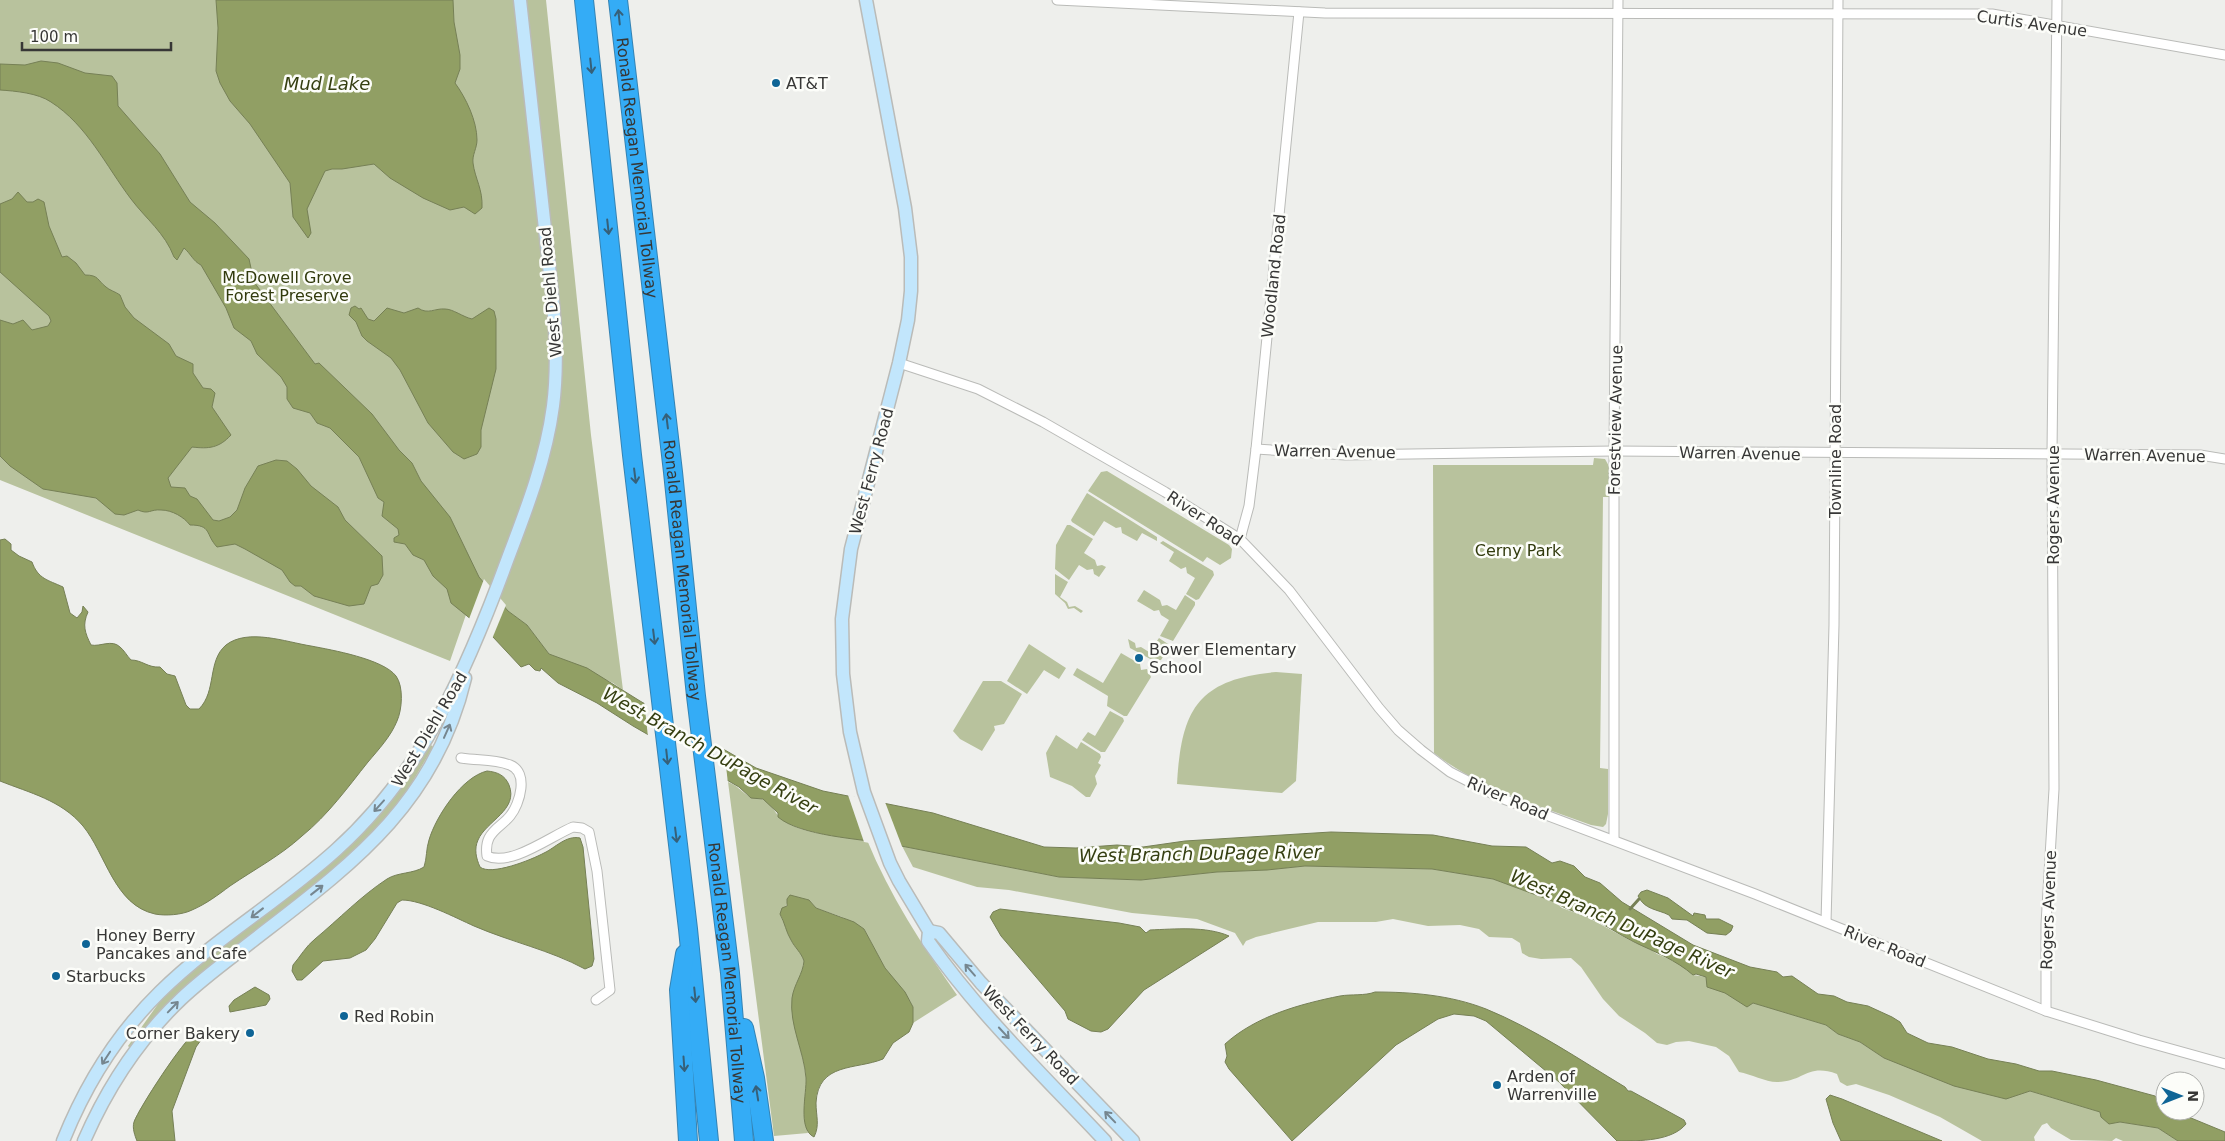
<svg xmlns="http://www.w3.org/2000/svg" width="2225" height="1141" viewBox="0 0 2225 1141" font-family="'DejaVu Sans',sans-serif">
<rect width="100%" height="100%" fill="#eeefec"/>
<!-- green -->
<g fill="#b8c29d">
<path d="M0 0H546L591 435 623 690 613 683 549 654 527 625 508 611 479 577 450 661 0 480Z"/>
<path d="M1594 458 1605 459 1610 468V497H1603L1600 768 1608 769V814L1606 824 1603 827 1591 825C1537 805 1480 789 1434 753L1433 465H1593Z"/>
<path d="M1107 471 1229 545 1232 549 1231 558 1220 565 1207 557 1203 562 1088 491 1101 472Z"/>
<path d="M1087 493 1157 537V541L1142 533 1137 541 1122 533 1121 527 1116 528 1104 521 1094 536 1072 522 1071 520Z"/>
<path d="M1067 525H1070L1093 539 1084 553 1095 560 1097 566 1102 565 1106 567 1099 577 1094 574 1093 569 1087 570 1079 565 1069 580 1055 569 1056 545Z"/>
<path d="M1163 541 1213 571 1214 575 1199 599 1196 600 1186 594 1195 578 1187 573 1186 567 1181 569 1169 561 1174 552 1160 543Z"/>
<path d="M1055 574 1068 582 1060 597 1067 602 1069 607 1075 606 1083 611 1081 613 1074 608 1068 609 1065 603 1055 594Z"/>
<path d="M1144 590 1160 600 1162 606 1167 605 1176 610 1185 595 1195 602V605L1173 641 1160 636 1169 620 1161 615 1159 610 1154 611 1137 601Z"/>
<path d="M1159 638 1168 644 1169 647 1161 660 1154 661 1130 648 1128 639 1135 643 1136 648 1141 647 1149 652Z"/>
<path d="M1029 644 1066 668 1059 679 1044 670 1027 694 1007 681Z"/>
<path d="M1121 653 1140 664 1141 670 1147 669 1151 677 1127 716H1124L1107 706 1108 696 1073 675 1077 668 1103 683Z"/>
<path d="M1276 672 1302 674 1296 781 1282 793 1177 784C1181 709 1198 679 1276 672Z"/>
<path d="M983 681H1001L1022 694 1004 724 994 726 995 730 982 751 960 739 953 731Z"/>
<path d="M1110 711 1123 718 1124 721 1105 752H1101L1082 740 1088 732 1095 736Z"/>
<path d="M1056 735 1077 749 1081 742 1100 754 1101 757 1098 763 1101 765 1095 776 1097 784 1090 797H1086L1072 786 1050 777 1046 753Z"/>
<path d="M431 745 433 747 400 803 367 840 322 879 180 991 130 1048 128 1046 163 997 174 985 326 865 358 837 385 808Z"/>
<path d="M728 782C738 786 740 790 747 795 752 799 760 797 766 801 774 807 777 818 787 823 811 836 840 835 867 840 890 896 922 945 957 995L913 1023V1007L910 1001 885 968 864 929 842 917 816 908 809 900 793 897 787 903 781 917C786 923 786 929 789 936 793 946 801 951 804 961 803 975 794 987 793 1002 791 1024 804 1055 806 1079 807 1098 801 1114 808 1133L774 1136Z"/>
<path d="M902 846 1059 877 1141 880 1217 872 1267 870 1305 866 1432 869 1493 879 1555 902 1562 908 1587 917 1635 943 1646 946 1657 954 1681 964 1693 975 1706 977 1708 981 1747 1006 1753 1003 1826 1025 1838 1034 1860 1042 1884 1058 2006 1098 2030 1091 2100 1112 2113 1123 2120 1122 2158 1128 2178 1141H2123L2116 1138 2112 1141 2071 1140 2051 1128 2047 1123 2042 1125 2034 1137 2035 1141H1982L1940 1117 1889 1095 1856 1084 1847 1086 1840 1082 1837 1074C1807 1063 1804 1082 1777 1082 1765 1082 1751 1074 1739 1072L1729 1056 1716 1047 1689 1041 1676 1042 1667 1045 1657 1043 1645 1033 1619 1016 1603 999 1581 967 1571 958 1541 959 1529 957 1522 953 1520 943 1512 938 1489 937 1479 929 1460 925 1428 926 1393 919 1376 922H1318L1256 937 1246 941 1243 946 1235 933 1197 919 1132 913 1009 890 977 887 913 867Z"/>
</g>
<!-- water -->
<g fill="#919f64" stroke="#768056">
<path d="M216 0H453L454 22 460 55V69L455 83C466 98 477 121 477 140 477 148 472 155 473 163 475 179 483 189 482 208L475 214 464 207 450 210 423 198 390 178 374 164 342 169H332L325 171 307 209 311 233 308 238 293 217 290 183 250 124 230 101 220 83 216 71 218 28Z"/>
<path d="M41 61 58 63 85 73 112 76 117 83 118 106 160 154 190 202 215 223 249 259 254 282 315 364 319 363 372 414 399 450 412 463 421 481 450 517 479 577 508 611 527 625 549 654 587 668 640 701 756 768 823 791 933 813 1044 847 1076 848 1117 845 1143 847 1185 841 1331 832 1433 835 1492 846 1526 847 1552 863 1560 861 1574 866 1585 877 1600 883 1622 902 1693 945 1750 967 1777 972 1783 977 1792 976 1818 994 1834 996 1847 1002 1868 1006 1892 1017 1900 1022 1907 1033 1928 1043 1952 1047 1988 1059 2016 1064 2039 1071H2052L2096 1080 2155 1096 2165 1107V1111H2174L2225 1132V1141H2178L2158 1128 2120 1122 2109 1124 2101 1117 2100 1112 2030 1091 2006 1099 1954 1086 1884 1058 1860 1042 1838 1034 1826 1025 1753 1003 1747 1007 1725 993 1707 987 1706 977 1696 974 1693 975C1676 960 1655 952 1634 942 1618 934 1603 923 1586 916 1576 912 1565 909 1555 902L1493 879 1432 869 1305 866 1267 870 1217 872 1141 880 1059 877C1003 866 947 855 891 844 861 839 800 836 778 817V813L763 799 751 798 739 787 633 726 597 703 558 683 541 668 540 671 535 670 529 664 521 667 493 637 451 603 447 589 433 576 424 560 413 555 405 544 394 542V538L399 535 398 529 382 516 384 502 378 498 359 457 330 428 317 423 310 413 293 408 287 399V387L281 377 257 354 251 341 234 328 226 308 201 265C193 261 191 254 184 248L177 260 174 257C165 233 146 219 131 199 106 166 87 125 51 102 38 93 15 91 0 90V64L25 65Z"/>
<path d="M18 192 27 202H33L38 199 44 202 49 226 62 257 67 256 76 263 85 275C99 275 97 280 106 287 109 290 116 292 120 295L125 307 134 318 169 344 176 356 193 364V373L203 388 211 389 215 393 212 407 231 435C219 448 209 449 192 447L168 478 171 487 185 488 190 496 197 499 213 520 219 521 230 517 237 510 245 488 258 466 276 460 287 461 297 469 311 486 338 507 345 520 382 556 383 575 378 584 371 586 364 604 349 606 314 596 301 586H295L290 582 282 570 245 549 235 544 217 547C205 534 212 525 190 525 184 517 172 510 161 510 150 509 149 515 138 510L124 515 115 514 96 498 43 489 10 466 0 456V320L13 324 23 320 32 330 48 326 51 321 49 316 0 272V204L12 199Z"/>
<path d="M355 306 359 309 361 308 368 319 374 321 387 308 404 313 418 308C428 315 435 308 445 309 453 309 463 317 472 319L489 308 494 311 496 319V369L481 430V447L477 454 464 459 453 452 428 423 400 370 391 358 367 341 362 336 356 322 349 315 351 308Z"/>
<path d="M5 539 11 544V550L19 556 32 562C38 579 48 580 63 587L70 613 77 618 82 612 83 606 88 612C82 625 85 633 91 645 100 647 112 639 120 647 124 650 127 656 131 660 142 660 148 668 160 667L167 674 175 676 186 705 190 709H199C217 691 207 661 226 645 248 628 286 642 311 646 332 650 383 659 396 676 404 687 402 710 397 721 391 736 379 749 368 762 348 787 328 815 302 836 280 856 255 869 230 886 218 895 206 904 192 910 182 915 165 916 155 914 114 905 106 854 83 826 61 800 30 793 0 781V540Z"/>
<path d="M487 771C497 772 505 775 509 785 519 810 486 821 478 840 474 849 476 858 480 867 491 876 531 860 544 853 555 848 566 835 580 838L583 847 594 959 592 966 585 969C550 950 511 942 474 926 456 918 422 900 402 900L397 903 375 939 366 950 350 958 323 961 302 980H297L292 971 293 965C300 957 306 946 315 939 339 919 361 896 387 879 398 872 413 874 424 867 427 858 426 849 429 840 436 816 462 777 487 771Z"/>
<path d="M1647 890 1668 898 1693 916 1694 913 1705 915 1706 919H1719L1733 926 1731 931 1726 935 1707 933 1687 920 1672 919 1669 915C1657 909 1645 910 1638 896L1641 892Z"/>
<path d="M790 895 809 900 816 908 854 922 864 929 885 968 905 992 913 1007V1023L909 1032 893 1043 883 1059C856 1070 818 1062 816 1103 816 1116 820 1125 814 1137 797 1129 807 1093 806 1078 804 1051 789 1025 792 998 794 984 803 974 804 961 801 952 795 948 791 940 786 932 785 923 780 914L782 908 787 906V899Z"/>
<path d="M1000 909 1119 923 1140 927 1146 933 1150 930C1175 929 1206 926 1229 936L1144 990 1108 1029 1101 1032 1091 1031 1068 1019 1065 1011 1001 936 990 917 993 912Z"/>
<path d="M255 987 269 995 270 999 266 1005 230 1012 229 1006 234 1000Z"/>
<path d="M1375 992C1412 992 1450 995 1486 1009 1535 1029 1580 1060 1625 1087L1628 1091H1631L1684 1120 1686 1124C1672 1141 1641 1141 1617 1141L1559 1082 1486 1021 1474 1016 1454 1014 1438 1019 1396 1045 1292 1141 1229 1069 1225 1062 1227 1056 1225 1044C1256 1016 1300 1004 1340 996 1351 994 1365 996 1375 992Z"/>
<path d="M195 1033H201V1040L196 1047 172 1111 175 1141H137C135 1136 132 1128 134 1122 139 1108 184 1039 195 1033Z"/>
<path d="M1830 1095 1842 1099 1942 1141H1841L1833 1123 1826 1099Z"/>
</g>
<!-- pier -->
<g fill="#eeefec">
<path d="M484 579 506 605 492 639 469 619Z"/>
<path d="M644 700 724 747 728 784 648 737Z"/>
<path d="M848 795 885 802 903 849 864 842Z"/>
</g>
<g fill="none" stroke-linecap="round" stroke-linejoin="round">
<!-- stream -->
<path stroke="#768056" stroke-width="3" d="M1630 909 1639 899"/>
<defs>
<g id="street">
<path d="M1057 0 1325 13 1992 14 2225 55"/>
<path d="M899 363 978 389 1043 422 1165 492 1240 539 1289 590 1379 708 1398 730 1421 750 1450 772 1501 798 1755 894 2046 1011 2139 1040 2225 1064"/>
<path d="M1256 449 1345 455 1614 451 2200 455 2225 459"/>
<path d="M1240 539 1249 506 1256 449 1299 12"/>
<path d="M461 758C479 761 492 758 510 765 529 772 520 804 510 816 504 824 494 828 489 838 486 844 486 849 487 856 511 867 551 836 573 827L582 828 589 832 597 871 610 990 596 1000"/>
<path d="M1614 839V451L1618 0"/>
<path d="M1826 922 1834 625 1838 0"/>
<path d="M2046 1011V924L2054 789 2052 453 2057 0"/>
</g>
<g id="secondary">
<path d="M866 0 905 208 911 257V291L908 320 899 363 851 549 842 619 843 674 850 732 864 792 890 863 899 881 929 931 928 941C979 1014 1044 1076 1105 1141"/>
<path d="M929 931 939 933 981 983 1133 1141"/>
<path d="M63 1141C85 1086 117 1034 160 992 214 939 280 901 336 850 424 771 468 667 508 558 527 508 546 459 553 406 558 368 556 331 552 293L520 0"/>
<path d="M84 1141C107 1088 139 1039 181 999 201 980 224 963 246 946 345 869 434 809 465 678"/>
</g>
<g id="highway">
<path d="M584 0 632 455 688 929 709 1141"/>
<path id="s1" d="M618 0 673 472 696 696 730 973 744 1141"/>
<path d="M685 954 679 990 688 1141"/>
<path d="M744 1028 755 1078 764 1141"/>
</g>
</defs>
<!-- street casing -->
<use href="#street" stroke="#babbb8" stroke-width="11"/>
<!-- secondary casing -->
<use href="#secondary" stroke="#babbb8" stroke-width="15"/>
<!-- highway casing -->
<use href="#highway" stroke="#3583b3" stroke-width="20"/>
<!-- street -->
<use href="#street" stroke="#fff" stroke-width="9"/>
<!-- secondary -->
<use href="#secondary" stroke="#c2e6fc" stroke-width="12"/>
<!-- highway -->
<use href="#highway" stroke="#34acf6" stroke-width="18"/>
</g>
<!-- one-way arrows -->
<defs><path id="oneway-shaft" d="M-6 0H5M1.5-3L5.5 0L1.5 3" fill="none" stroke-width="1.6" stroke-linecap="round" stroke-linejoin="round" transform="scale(1.25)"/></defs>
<g stroke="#366079">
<use href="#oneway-shaft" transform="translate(619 17) rotate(-96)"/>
<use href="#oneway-shaft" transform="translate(591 66) rotate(84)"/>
<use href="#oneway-shaft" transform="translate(608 227) rotate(84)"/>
<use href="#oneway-shaft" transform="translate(667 421) rotate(-97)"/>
<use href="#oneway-shaft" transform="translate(635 476) rotate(83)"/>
<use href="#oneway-shaft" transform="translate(654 637) rotate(83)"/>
<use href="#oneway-shaft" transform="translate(667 757) rotate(84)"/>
<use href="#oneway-shaft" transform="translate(676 835) rotate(83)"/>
<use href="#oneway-shaft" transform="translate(695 995) rotate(84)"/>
<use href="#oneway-shaft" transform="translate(684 1064) rotate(86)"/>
<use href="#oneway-shaft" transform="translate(757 1093) rotate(-99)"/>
</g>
<g stroke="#76868f">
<use href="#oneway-shaft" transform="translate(447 731) rotate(-66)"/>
<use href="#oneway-shaft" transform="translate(379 806) rotate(132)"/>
<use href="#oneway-shaft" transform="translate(317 890) rotate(-38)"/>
<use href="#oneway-shaft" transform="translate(257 913) rotate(142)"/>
<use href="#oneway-shaft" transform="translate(970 970) rotate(-131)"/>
<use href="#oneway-shaft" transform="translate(173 1007) rotate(-46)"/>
<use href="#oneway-shaft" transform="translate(1004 1033) rotate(47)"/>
<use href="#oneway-shaft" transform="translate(106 1058) rotate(123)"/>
<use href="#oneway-shaft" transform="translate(1110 1117) rotate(-134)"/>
</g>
<!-- markers -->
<g fill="#0f6596" stroke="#fcfdf9" stroke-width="2">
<circle cx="776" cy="83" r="5"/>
<circle cx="1139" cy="658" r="5"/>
<circle cx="86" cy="944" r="5"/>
<circle cx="56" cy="976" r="5"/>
<circle cx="344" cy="1016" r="5"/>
<circle cx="250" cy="1033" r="5"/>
<circle cx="1497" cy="1085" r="5"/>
</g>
<g text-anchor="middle" stroke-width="5" stroke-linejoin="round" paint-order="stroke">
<!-- street labels -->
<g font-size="16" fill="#373736" stroke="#fcfdf9">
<text transform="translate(2032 23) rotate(8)" y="6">Curtis Avenue</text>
<text dy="6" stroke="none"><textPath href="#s1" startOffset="169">Ronald Reagan Memorial Tollway</textPath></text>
<text transform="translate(1273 276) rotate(-84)" y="6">Woodland Road</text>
<text transform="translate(550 292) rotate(-95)" y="6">West Diehl Road</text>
<text transform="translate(1615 420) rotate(-89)" y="6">Forestview Avenue</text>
<text transform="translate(1335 451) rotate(1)" y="6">Warren Avenue</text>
<text transform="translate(1740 453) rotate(1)" y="6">Warren Avenue</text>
<text transform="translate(2145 455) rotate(1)" y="6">Warren Avenue</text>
<text transform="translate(1835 461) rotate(-90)" y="6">Townline Road</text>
<text transform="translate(871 471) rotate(-75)" y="6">West Ferry Road</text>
<text transform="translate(2053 505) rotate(-90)" y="6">Rogers Avenue</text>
<text transform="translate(1205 518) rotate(33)" y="6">River Road</text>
<text dy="6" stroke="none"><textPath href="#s1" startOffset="574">Ronald Reagan Memorial Tollway</textPath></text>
<text transform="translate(429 729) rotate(-59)" y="6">West Diehl Road</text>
<text transform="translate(1508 798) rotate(23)" y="6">River Road</text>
<text transform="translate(2048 910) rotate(-88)" y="6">Rogers Avenue</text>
<text transform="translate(1885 946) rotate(22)" y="6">River Road</text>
<text dy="6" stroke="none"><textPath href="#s1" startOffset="979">Ronald Reagan Memorial Tollway</textPath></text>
<text transform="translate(1031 1035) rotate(46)" y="6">West Ferry Road</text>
</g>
<!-- poi labels -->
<g font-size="16" fill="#373736" stroke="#fcfdf9" text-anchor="start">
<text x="786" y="89">AT&amp;T</text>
<text x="1149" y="655">Bower Elementary<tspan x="1149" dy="18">School</tspan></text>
<text x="96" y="941">Honey Berry<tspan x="96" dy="18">Pancakes and Cafe</tspan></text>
<text x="66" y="982">Starbucks</text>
<text x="354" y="1022">Red Robin</text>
<text x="240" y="1039" text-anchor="end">Corner Bakery</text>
<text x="1507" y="1082">Arden of<tspan x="1507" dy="18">Warrenville</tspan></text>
</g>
<!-- park labels -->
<g font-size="16" fill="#323b0e" stroke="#fcfdf9">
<text x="287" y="283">McDowell Grove<tspan x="287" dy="18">Forest Preserve</tspan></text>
<text x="1518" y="556">Cerny Park</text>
</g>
<!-- water labels -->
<g font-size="18" font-style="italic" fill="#353f11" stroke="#fcfdf9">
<text x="327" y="90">Mud Lake</text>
<text transform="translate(710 751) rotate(29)" y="6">West Branch DuPage River</text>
<text transform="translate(1200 854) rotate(-1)" y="6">West Branch DuPage River</text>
<text transform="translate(1622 924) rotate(24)" y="6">West Branch DuPage River</text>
</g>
</g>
<!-- north arrow -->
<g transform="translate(2180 1096) rotate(90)"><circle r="24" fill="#fcfdf9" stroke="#adaeab"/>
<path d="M0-4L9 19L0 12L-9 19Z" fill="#0f6596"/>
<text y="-8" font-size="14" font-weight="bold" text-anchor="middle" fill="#373736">N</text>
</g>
<!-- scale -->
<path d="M22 42v8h149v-8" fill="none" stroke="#373736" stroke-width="2.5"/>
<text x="30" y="42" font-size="15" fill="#373736" stroke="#fcfdf9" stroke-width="4" paint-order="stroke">100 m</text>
</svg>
